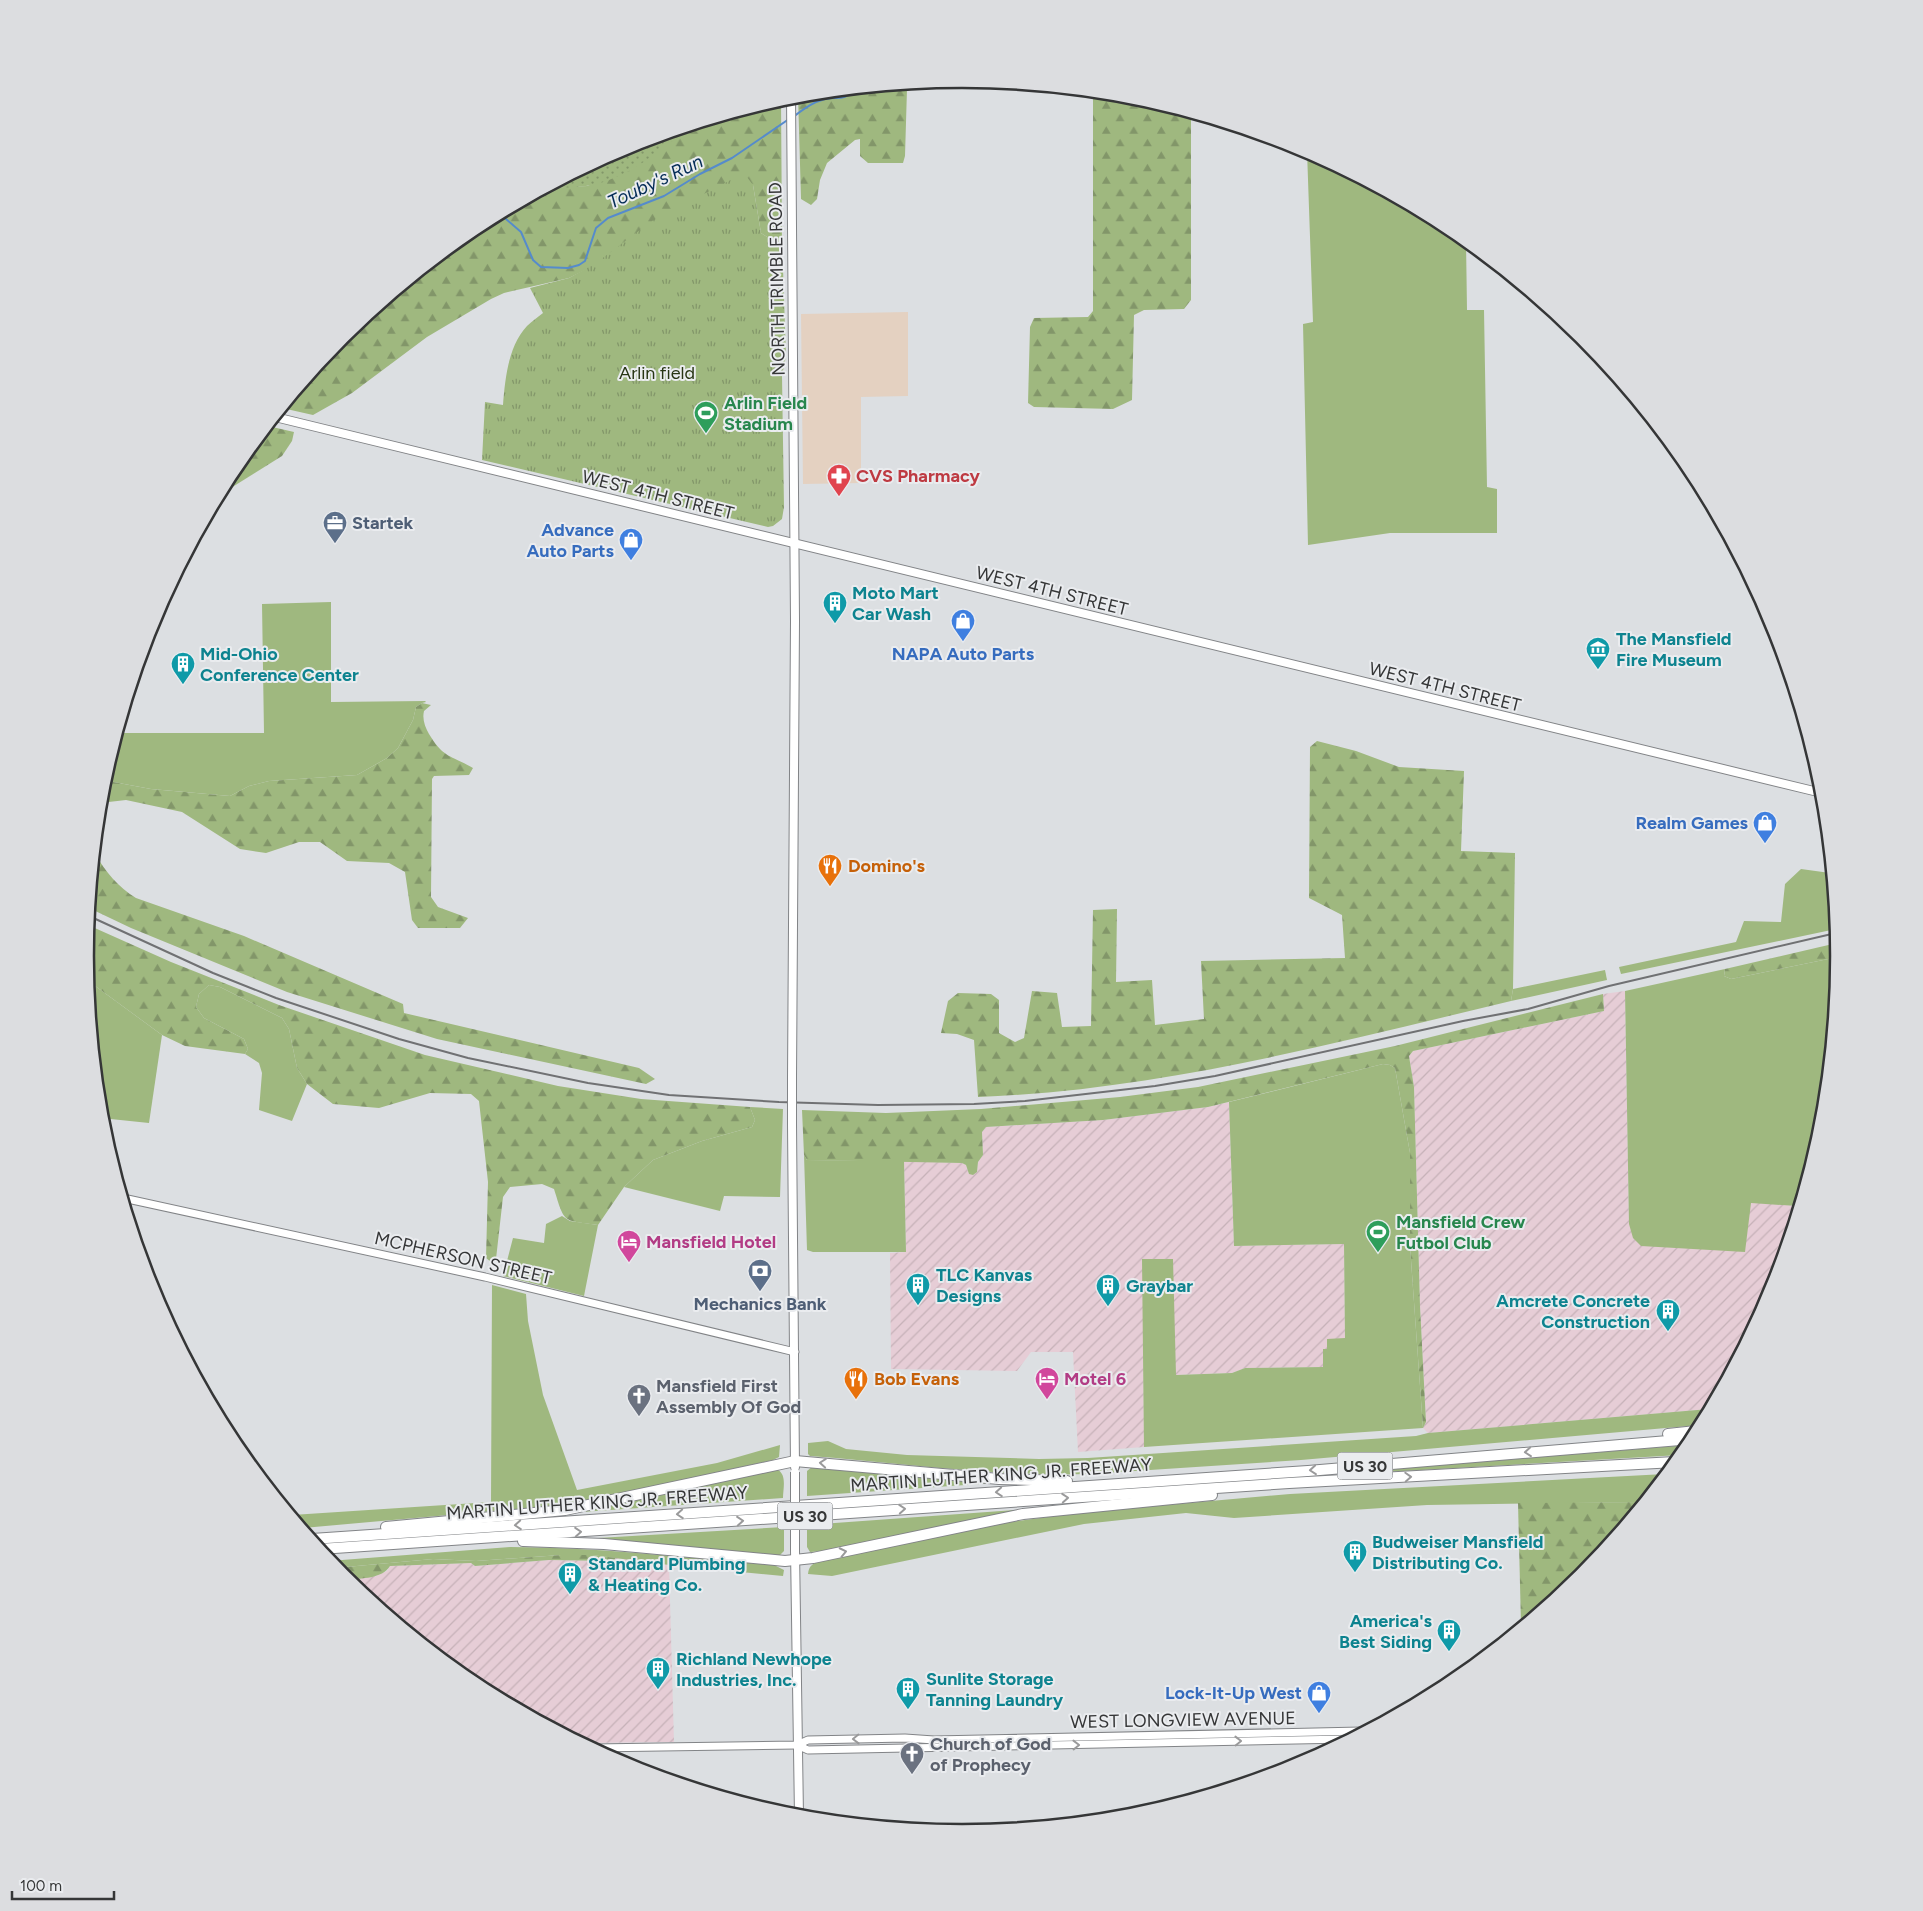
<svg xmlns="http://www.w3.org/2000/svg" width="1923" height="1911" viewBox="0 0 1923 1911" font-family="Figtree,sans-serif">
<defs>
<pattern id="industrial-furrows" width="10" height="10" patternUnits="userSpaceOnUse" patternTransform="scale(1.25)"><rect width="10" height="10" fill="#e6cdd6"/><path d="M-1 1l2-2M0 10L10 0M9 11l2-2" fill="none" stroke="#c6b1b8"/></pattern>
<pattern id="forest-firs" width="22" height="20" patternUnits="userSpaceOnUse" patternTransform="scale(1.25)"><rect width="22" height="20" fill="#9fb87f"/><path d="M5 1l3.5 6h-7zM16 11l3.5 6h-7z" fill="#829669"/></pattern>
<pattern id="park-tufts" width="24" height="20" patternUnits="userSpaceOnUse" patternTransform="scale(1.25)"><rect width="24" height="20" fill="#9fb87f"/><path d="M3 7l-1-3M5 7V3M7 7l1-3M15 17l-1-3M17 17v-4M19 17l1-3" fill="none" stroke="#829669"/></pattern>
<pattern id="garden-dots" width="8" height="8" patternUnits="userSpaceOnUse" patternTransform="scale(1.25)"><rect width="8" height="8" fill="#9fb87f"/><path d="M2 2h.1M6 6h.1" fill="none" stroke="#829669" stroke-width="1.8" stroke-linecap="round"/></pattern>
</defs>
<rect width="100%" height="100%" fill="#dcdfe2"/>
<!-- industrial -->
<g fill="url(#industrial-furrows)">
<path d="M1625 991 1629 1224 1751 1202 1797 1206 1771 1291 1709 1409 1428 1433 1423 1428 1426 1422 1420 1306 1414 1087 1409 1056 1413 1051 1604 1011 1603 994Z"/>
<path d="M1229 1102 1234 1246 1344 1244 1345 1339 1327 1349H1323V1367L1245 1368 1232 1373 1175 1375 1172 1259H1143L1144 1447 1078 1452 1073 1352H1031L1017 1371 891 1369 890 1253 906 1252 904 1161 962 1163 966 1165 969 1174 977 1172 978 1162 983 1155 982 1132 986 1127 1103 1120 1208 1107Z"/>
<path d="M616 1558 669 1565 674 1742 584 1743 474 1684 347 1580 376 1576 387 1571 390 1566 471 1563 475 1566 549 1560 612 1561Z"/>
</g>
<!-- education -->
<path fill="#e4d1c1" d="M908 312V396L861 397V483L803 484 801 314Z"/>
<!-- grass -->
<g fill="#9fb87f">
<path d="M1307 151 1449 227 1466 241 1467 310H1484L1487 487 1497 489V533H1390L1308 545 1303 324 1313 322Z"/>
<path d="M331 602V702L425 701 426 702 422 703 416 707 413 720 398 748 387 758 357 775 269 781 249 786 230 796 151 789 108 781 104 778 117 733H264L262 604Z"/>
<path d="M1801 869 1830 873 1836 929 1621 974 1619 967 1736 942 1744 921 1781 922 1785 884Z"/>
<path d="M1838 957 1821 1127 1797 1206 1751 1203 1745 1252 1641 1246 1633 1238 1629 1224 1625 991 1725 969 1724 976 1731 979Z"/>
<path d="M1605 970 1607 980 1511 1001 1513 989Z"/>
<path d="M87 980 162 1035 149 1123 101 1118Z"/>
<path d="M209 985 220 987 282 1018 289 1029 297 1068 307 1084 292 1121 259 1110 262 1073 259 1063 245 1054 248 1049 244 1039 204 1018 196 1007 199 994Z"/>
<path d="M1383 1064 1390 1065 1395 1068 1410 1153V1246L1423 1428 1144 1447 1142 1259H1173L1176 1375 1232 1373 1245 1368 1323 1367V1349H1327V1339L1345 1338 1344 1244 1234 1246 1229 1102Z"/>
<path d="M750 1107 783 1109 780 1197 724 1196 720 1211 624 1187 653 1160 702 1141 752 1127 755 1120Z"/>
<path d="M804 1155 807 1160 904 1161 906 1252H813L807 1250Z"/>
<path d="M562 1216 570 1221 598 1225 584 1296 503 1276 513 1238 544 1243 546 1224Z"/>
<path d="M492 1285 526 1294 528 1321 543 1395 577 1490 717 1463 780 1445 779 1457 773 1460 572 1504 303 1528 292 1515 491 1502Z"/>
<path d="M1709 1409 1700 1425 1301 1460 1089 1474C996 1477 903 1463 810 1456L808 1454V1443L828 1441 846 1449 907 1455 1039 1459 1088 1458 1416 1436 1428 1433Z"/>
<path d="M1688 1445 1680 1455 1369 1473V1471Z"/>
<path d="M812 1467 994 1483 807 1496V1471Z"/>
<path d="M778 1470C787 1475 783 1489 783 1498L582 1512V1510Z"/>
<path d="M1665 1474 1642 1502 1427 1505 1234 1518 1186 1513 1084 1524 832 1576 808 1574C809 1565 813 1563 822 1561L1011 1522 1077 1513 1290 1494Z"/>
<path d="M1015 1510V1511L825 1551 810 1552 807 1547V1525Z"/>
<path d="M784 1527V1551L779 1556 598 1540V1538Z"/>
<path d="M510 1547C598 1547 686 1558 774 1565L784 1570 783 1576 669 1565 592 1555H561L476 1561 433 1559 335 1568 328 1559 342 1560Z"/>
</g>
<!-- forest -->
<g fill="url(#forest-firs)">
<path d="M910 84 907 89 905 156 903 163H868L860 156V139L855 140 827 163 820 180 817 199 811 205 801 199 798 95Z"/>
<path d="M1093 92 1133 96 1191 113V300L1184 309 1144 310 1134 315 1132 400 1113 409 1034 407 1028 403 1030 327 1034 318 1088 317 1093 311Z"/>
<path d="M781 98 782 240H772L761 233 753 185 569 278 504 293 491 299 427 337 352 393 313 415 282 408 342 335 475 226 547 188 587 186 631 169 693 125Z"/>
<path d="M268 426 294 432 292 441 282 456 218 496 233 468Z"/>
<path d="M422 703 431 705 424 711C422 719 425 727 429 734 444 759 451 755 473 768L469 775 434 776 432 779 431 897 438 907 468 918 460 928H418L412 920 405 872 389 863 347 861 320 842H299L266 853 240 849 182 812 126 800 100 803 104 778 108 781 151 789 230 796 249 786 269 781 357 775 387 758 398 748 413 720 416 707Z"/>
<path d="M1317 741 1356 751 1399 767 1464 771 1461 851 1515 853 1513 989 1511 1001C1335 1043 1160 1090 978 1097L974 1040 957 1034 941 1033 948 1001 958 993 991 994 999 1000V1033L1015 1042 1024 1038 1032 991 1057 993 1062 1027 1091 1026 1093 910 1117 909 1116 982 1152 980 1155 1025 1204 1019 1201 961 1345 958 1342 915 1309 898 1310 747Z"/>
<path d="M95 854C106 872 118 887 136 898L244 936 403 1004 404 1013 639 1068 655 1079 646 1084 437 1039 287 992 131 928 89 908Z"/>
<path d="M88 925 171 962 279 1005 425 1055 558 1086 641 1099 750 1107 755 1120 752 1127 702 1141 653 1160 624 1187 598 1225C562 1220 565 1224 554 1189L542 1184 510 1187 503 1197 496 1259 491 1262 486 1258 488 1182 479 1101 471 1094 430 1093 379 1108 333 1104 307 1084 297 1068 289 1029 282 1018 220 987 209 985 199 994 196 1007 204 1018 244 1039 248 1049 245 1054 185 1046 162 1035 87 980 85 955Z"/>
<path d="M1837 943 1838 957 1731 979 1724 976 1725 969Z"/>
<path d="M1603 994 1604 1011 1413 1051 1409 1056 1414 1087 1420 1306 1426 1422 1423 1428 1410 1246V1153L1395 1068 1390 1065 1383 1064 1208 1107 1103 1120 986 1127 982 1132 983 1155 978 1162 977 1172 973 1175 969 1174 966 1165 962 1163 807 1160 804 1155 802 1110 886 1113 981 1109 1120 1097 1198 1087 1395 1046Z"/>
<path d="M1642 1502 1581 1576 1521 1625 1518 1503Z"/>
<path d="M561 1555H592L616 1558 612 1561 549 1560 475 1566 471 1563 390 1566C382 1579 362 1578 347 1580L335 1568 433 1559 476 1561Z"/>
</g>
<!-- park -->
<path fill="url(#park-tufts)" d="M744 173 753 185 761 233 772 240H782L786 356 782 376 784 507 782 519 773 526 768 527 482 460 485 402 503 405C505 380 508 346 527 326 532 321 538 317 543 313L530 288 569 278 596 263 652 221Z"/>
<!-- garden -->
<path fill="url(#garden-dots)" d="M693 125C662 149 627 180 586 186 573 188 560 187 547 188L626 145Z"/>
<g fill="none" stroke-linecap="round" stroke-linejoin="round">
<!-- stream -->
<g stroke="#558bcc" stroke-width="2">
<path d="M793 117C804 109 813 102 825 99 839 96 843 102 855 89"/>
<path d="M499 213 521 232 533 260 541 267 568 268 579 265 585 261 596 228 608 218 664 196 700 174 732 158 789 119"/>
</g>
<defs>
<g id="tertiary">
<path d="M123 1198 485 1277 795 1352"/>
<path d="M797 1745 808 1750 1347 1739"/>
<path d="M593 1748 797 1745 808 1740 905 1738 934 1740 1361 1731"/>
</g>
<g id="secondary">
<path d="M791 96 795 621 792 1078"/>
<path d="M275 417 1822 793"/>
<path d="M792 1124 795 1467"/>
<path d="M795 1550 799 1816"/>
</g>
<g id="motorway">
<path d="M1668 1434 1696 1431"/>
<path d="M386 1527 565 1510 795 1461 999 1479 1067 1481"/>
<path d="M312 1539 1308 1471 1692 1439"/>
<path d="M523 1541 604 1544 785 1561 813 1558 1023 1514 1212 1495"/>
<path d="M320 1549 1289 1483 1675 1462"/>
</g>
</defs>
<!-- tertiary casing -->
<use href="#tertiary" stroke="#828487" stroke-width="9"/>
<!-- secondary casing -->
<use href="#secondary" stroke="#828487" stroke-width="10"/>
<!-- motorway casing -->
<use href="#motorway" stroke="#828487" stroke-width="12"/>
<!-- tertiary -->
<use href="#tertiary" stroke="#fff" stroke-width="7"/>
<!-- secondary -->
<use href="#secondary" stroke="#fff" stroke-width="8"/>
<!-- motorway -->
<use href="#motorway" stroke="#fff" stroke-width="10"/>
<!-- rail -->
<path stroke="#707173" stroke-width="2" d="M89 916 213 973 276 998 399 1039 468 1058 588 1083 669 1095 779 1102 878 1105 974 1104 1025 1101 1155 1086 1215 1076 1463 1021 1528 1009 1609 986 1836 933"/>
<defs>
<g id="secondary-bridge">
<path d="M792 1124V1078"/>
<path d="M795 1550V1472"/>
</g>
</defs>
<!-- secondary-bridge casing -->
<use href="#secondary-bridge" stroke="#828487" stroke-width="10" stroke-linecap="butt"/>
<!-- secondary-bridge -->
<use href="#secondary-bridge" stroke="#fff" stroke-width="8"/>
</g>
<!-- one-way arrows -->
<defs><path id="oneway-chevron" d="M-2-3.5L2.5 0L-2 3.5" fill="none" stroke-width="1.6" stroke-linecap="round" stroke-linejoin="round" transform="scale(1.25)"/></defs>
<g stroke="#9a9a9b">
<use href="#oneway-chevron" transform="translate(1528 1452) rotate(175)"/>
<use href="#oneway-chevron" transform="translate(823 1463) rotate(-175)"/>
<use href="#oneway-chevron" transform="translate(1313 1470) rotate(175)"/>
<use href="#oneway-chevron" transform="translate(1408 1477) rotate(-3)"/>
<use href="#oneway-chevron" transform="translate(999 1492) rotate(176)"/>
<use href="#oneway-chevron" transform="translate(1065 1498) rotate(-4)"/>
<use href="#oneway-chevron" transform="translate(902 1509) rotate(-4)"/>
<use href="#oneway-chevron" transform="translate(680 1514) rotate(176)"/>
<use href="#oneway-chevron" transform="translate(740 1521) rotate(-4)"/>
<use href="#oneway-chevron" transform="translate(518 1525) rotate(176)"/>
<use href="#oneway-chevron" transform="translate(578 1532) rotate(-4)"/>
<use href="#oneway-chevron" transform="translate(843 1552) rotate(-12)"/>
<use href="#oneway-chevron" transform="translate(856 1739) rotate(179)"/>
<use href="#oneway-chevron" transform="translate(1238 1741) rotate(-1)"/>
<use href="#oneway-chevron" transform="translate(1076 1745) rotate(-1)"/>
</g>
<!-- icons -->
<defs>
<symbol id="stadium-pin" viewBox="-11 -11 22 30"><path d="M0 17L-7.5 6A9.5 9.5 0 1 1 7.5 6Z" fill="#2e9e5b" stroke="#eaecef"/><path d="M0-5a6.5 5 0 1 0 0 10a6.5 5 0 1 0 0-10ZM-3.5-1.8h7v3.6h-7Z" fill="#fff"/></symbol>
<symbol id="pharmacy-pin" viewBox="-11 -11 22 30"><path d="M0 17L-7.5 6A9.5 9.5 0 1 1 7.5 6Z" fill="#e0444e" stroke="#eaecef"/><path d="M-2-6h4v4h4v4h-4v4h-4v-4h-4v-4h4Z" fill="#fff"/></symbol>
<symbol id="office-pin" viewBox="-11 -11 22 30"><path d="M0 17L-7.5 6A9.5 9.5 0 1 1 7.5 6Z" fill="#5c6f8a" stroke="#eaecef"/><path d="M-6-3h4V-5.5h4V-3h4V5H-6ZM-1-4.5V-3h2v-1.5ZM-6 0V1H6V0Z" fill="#fff"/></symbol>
<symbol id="shop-pin" viewBox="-11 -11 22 30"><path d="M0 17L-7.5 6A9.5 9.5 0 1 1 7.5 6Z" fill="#3f7fe0" stroke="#eaecef"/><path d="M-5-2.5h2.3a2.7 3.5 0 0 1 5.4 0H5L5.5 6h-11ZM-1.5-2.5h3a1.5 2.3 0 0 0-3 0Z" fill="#fff"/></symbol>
<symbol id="building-pin" viewBox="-11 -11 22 30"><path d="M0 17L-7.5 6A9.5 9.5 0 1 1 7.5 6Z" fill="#0f9aa8" stroke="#eaecef"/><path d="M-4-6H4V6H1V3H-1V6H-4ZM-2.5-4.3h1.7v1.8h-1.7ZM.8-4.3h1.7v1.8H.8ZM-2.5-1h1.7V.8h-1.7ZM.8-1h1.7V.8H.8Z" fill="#fff"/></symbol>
<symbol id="museum-pin" viewBox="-11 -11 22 30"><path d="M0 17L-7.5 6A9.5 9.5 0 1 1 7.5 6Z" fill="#0f9aa8" stroke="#eaecef"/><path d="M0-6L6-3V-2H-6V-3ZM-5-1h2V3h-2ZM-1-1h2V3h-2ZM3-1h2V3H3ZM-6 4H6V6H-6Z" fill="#fff"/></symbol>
<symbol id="restaurant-pin" viewBox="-11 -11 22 30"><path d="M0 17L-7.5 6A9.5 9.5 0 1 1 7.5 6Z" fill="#e8710a" stroke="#eaecef"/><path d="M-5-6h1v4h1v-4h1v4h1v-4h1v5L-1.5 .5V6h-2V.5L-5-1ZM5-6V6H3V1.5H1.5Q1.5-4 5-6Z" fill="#fff"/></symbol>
<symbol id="hotel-pin" viewBox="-11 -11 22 30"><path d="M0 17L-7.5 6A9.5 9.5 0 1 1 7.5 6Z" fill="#d1479c" stroke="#eaecef"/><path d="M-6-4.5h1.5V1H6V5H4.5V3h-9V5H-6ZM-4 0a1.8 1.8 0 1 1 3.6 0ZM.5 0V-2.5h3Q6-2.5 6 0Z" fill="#fff"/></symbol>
<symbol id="bank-pin" viewBox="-11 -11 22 30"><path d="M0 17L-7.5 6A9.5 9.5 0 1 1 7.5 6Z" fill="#5c6f8a" stroke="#eaecef"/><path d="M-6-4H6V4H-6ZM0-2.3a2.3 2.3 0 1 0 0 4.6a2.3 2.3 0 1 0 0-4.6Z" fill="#fff"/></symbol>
<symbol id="church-pin" viewBox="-11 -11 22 30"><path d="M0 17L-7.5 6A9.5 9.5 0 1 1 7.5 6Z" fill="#6b7280" stroke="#eaecef"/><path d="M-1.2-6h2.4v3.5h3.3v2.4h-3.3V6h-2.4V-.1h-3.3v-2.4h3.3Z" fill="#fff"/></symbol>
</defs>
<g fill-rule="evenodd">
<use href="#stadium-pin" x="692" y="399" width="28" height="38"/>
<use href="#pharmacy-pin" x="825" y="462" width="28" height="38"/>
<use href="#office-pin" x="321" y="509" width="28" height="38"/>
<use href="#shop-pin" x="617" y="526" width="28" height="38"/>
<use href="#building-pin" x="821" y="589" width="28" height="38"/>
<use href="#shop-pin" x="949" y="607" width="28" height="38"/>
<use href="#museum-pin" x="1584" y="635" width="28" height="38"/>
<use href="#building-pin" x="169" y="650" width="28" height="38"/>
<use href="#shop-pin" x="1751" y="809" width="28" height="38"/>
<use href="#restaurant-pin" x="816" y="852" width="28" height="38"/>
<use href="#stadium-pin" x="1364" y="1218" width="28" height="38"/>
<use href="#hotel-pin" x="615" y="1228" width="28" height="38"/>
<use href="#bank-pin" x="746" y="1257" width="28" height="38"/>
<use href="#building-pin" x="904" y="1271" width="28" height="38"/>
<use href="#building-pin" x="1094" y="1272" width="28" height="38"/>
<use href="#building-pin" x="1654" y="1297" width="28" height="38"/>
<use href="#restaurant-pin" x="842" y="1365" width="28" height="38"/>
<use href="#hotel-pin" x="1033" y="1365" width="28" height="38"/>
<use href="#church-pin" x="625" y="1382" width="28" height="38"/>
<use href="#building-pin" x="1341" y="1538" width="28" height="38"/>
<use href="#building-pin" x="556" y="1560" width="28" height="38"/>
<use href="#building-pin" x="1435" y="1617" width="28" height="38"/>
<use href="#building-pin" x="644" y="1655" width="28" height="38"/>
<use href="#building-pin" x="894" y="1675" width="28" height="38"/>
<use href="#shop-pin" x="1305" y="1679" width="28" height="38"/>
<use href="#church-pin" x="898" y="1740" width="28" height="38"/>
</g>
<g text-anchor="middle" stroke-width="4" stroke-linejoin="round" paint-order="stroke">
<!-- shield labels -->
<g fill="#eaecef" stroke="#6b6d6e" stroke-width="1">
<rect x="1337.5" y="1452.5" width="55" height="27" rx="4"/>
<rect x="777.5" y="1502.5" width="55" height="27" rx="4"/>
</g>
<g font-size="16" font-weight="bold" fill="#353637">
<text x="1365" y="1472">US 30</text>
<text x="805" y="1522">US 30</text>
</g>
<!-- street labels -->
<g font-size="18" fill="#353637" stroke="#eaecef">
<text transform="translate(777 279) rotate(-91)" y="6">NORTH TRIMBLE ROAD</text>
<text transform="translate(658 495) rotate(14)" y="6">WEST 4TH STREET</text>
<text transform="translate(1052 591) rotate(14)" y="6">WEST 4TH STREET</text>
<text transform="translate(1445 687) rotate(14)" y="6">WEST 4TH STREET</text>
<text transform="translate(463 1258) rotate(13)" y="6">MCPHERSON STREET</text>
<text transform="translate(1001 1475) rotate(-4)" y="6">MARTIN LUTHER KING JR. FREEWAY</text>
<text transform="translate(597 1503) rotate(-4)" y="6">MARTIN LUTHER KING JR. FREEWAY</text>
<text transform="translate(1183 1720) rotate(-1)" y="6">WEST LONGVIEW AVENUE</text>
</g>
<!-- park labels -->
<g font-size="18" fill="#273513" stroke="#eaecef">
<text x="657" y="379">Arlin field</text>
</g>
<!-- leisure labels -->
<g font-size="18" font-weight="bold" fill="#27864d" stroke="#eaecef" text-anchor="start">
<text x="724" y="409">Arlin Field<tspan x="724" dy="21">Stadium</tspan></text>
<text x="1396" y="1228">Mansfield Crew<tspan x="1396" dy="21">Futbol Club</tspan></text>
</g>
<!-- health labels -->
<g font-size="18" font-weight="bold" fill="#be3a42" stroke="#eaecef" text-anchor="start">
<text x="856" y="482">CVS Pharmacy</text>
</g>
<!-- service labels -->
<g font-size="18" font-weight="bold" fill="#4e5e75" stroke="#eaecef" text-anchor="start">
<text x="352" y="529">Startek</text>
<text x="760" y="1310" text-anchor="middle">Mechanics Bank</text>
</g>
<!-- shop labels -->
<g font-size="18" font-weight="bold" fill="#366cbe" stroke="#eaecef" text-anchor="end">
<text x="614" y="536">Advance<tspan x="614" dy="21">Auto Parts</tspan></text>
<text x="963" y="660" text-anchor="middle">NAPA Auto Parts</text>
<text x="1748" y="829">Realm Games</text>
<text x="1302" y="1699">Lock-It-Up West</text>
</g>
<!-- culture labels -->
<g font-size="18" font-weight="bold" fill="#0d838f" stroke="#eaecef" text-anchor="start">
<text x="852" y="599">Moto Mart<tspan x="852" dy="21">Car Wash</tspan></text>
<text x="1616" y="645">The Mansfield<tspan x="1616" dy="21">Fire Museum</tspan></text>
<text x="200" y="660">Mid-Ohio<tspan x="200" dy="21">Conference Center</tspan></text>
<text x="936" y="1281">TLC Kanvas<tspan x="936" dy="21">Designs</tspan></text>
<text x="1126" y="1292">Graybar</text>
<text x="1650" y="1307" text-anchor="end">Amcrete Concrete<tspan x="1650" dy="21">Construction</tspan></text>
<text x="1372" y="1548">Budweiser Mansfield<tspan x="1372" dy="21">Distributing Co.</tspan></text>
<text x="588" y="1570">Standard Plumbing<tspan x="588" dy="21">&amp; Heating Co.</tspan></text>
<text x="1432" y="1627" text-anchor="end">America's<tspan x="1432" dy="21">Best Siding</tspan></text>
<text x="676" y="1665">Richland Newhope<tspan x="676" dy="21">Industries, Inc.</tspan></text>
<text x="926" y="1685">Sunlite Storage<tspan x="926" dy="21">Tanning Laundry</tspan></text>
</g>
<!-- food labels -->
<g font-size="18" font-weight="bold" fill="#c56008" stroke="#eaecef" text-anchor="start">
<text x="848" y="872">Domino's</text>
<text x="874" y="1385">Bob Evans</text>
</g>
<!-- hotel labels -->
<g font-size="18" font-weight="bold" fill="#b23c85" stroke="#eaecef" text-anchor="start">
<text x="646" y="1248">Mansfield Hotel</text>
<text x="1064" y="1385">Motel 6</text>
</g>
<!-- worship labels -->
<g font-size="18" font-weight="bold" fill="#5b616d" stroke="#eaecef" text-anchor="start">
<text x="656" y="1392">Mansfield First<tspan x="656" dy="21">Assembly Of God</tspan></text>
<text x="930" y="1750">Church of God<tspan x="930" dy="21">of Prophecy</tspan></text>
</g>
<!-- water labels -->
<g font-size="19" font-style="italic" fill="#052d57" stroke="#eaecef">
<text transform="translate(655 181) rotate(-25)" y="7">Touby's Run</text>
</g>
</g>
<!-- crop -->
<path d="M0 0H1923V1911H0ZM94 956a868 868 0 1 1 1736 0a868 868 0 1 1-1736 0Z" fill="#dcdde0" fill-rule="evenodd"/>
<path fill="none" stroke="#353637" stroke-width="2.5" d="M94 956a868 868 0 1 1 1736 0a868 868 0 1 1-1736 0Z"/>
<!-- scale -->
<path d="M12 1891v8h102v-8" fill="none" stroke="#353637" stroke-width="2.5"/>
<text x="20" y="1891" font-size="15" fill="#353637" stroke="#eaecef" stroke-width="4" paint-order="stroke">100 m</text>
</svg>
